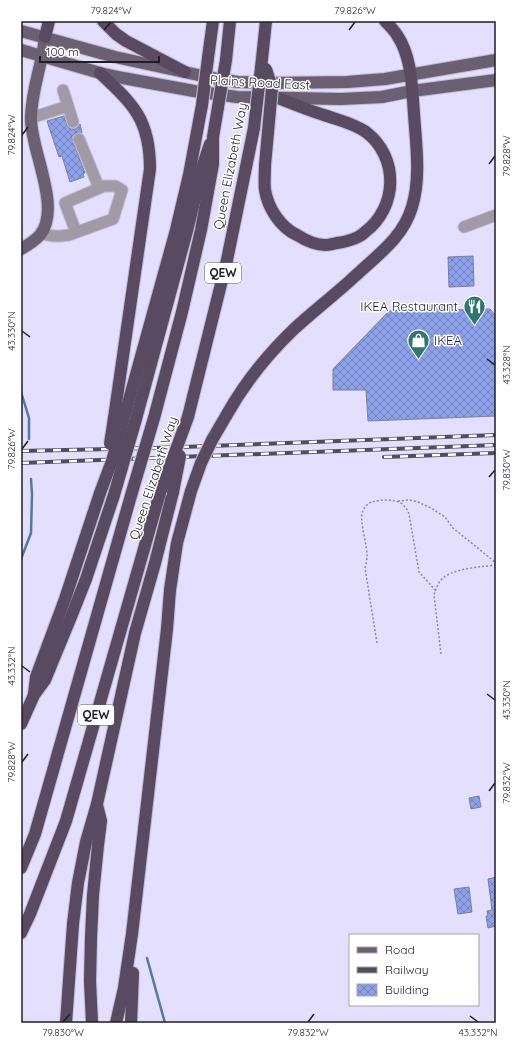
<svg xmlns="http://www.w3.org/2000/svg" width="517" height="1044" viewBox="0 0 517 1044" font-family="Quicksand,sans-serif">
<defs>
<pattern id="building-cross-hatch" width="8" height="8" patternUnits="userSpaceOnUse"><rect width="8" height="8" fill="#8ca1e9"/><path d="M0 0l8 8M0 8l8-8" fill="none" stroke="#7283bd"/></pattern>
</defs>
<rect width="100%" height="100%" fill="#e3dffc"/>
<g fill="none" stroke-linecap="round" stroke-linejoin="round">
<!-- stream -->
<g stroke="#5079a5" stroke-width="2.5">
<path d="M21 392 29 418V439"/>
<path d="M21 559 31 533 32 494 31 479"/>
<path d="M147 958 165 1023"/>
</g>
</g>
<!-- building -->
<g fill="url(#building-cross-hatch)" stroke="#78819b">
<path d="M64 116 68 127 71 129H75L78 127 80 124 82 133H76L72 136V138L85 173 83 174 84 177 70 182 62 156 59 157 47 121Z"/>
<path d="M473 256 474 286 449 287 448 257Z"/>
<path d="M428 306H450V310L490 309 496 316V416L368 421 366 390H333V369L389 311 425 309Z"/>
<path d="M479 796 481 807 471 809 469 798Z"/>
<path d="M496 877V911H494L496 926 488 928 486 916H488L487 911 492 910 488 879Z"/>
<path d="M469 887 472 912 458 914 454 889Z"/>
</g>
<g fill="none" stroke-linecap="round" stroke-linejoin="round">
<defs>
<g id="minor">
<path d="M63 90 68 106"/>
<path d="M31 118 68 106 73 122"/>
<path d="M79 139 99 188"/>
<path d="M464 227 496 215"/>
<path d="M41 234 54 236H61L69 235 113 219 122 190 115 186H104L65 203 76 232"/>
</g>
<g id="major">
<path d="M21 31 115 57 212 78 238 82 270 83 347 82 385 79 496 60"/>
<path d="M21 50 100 73 123 78 194 91 237 97 341 99 382 97 412 91 496 80"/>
<path d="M21 249C28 245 35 241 40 235 62 208 31 151 31 119 31 100 36 83 40 65 42 56 44 46 45 37"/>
</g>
<g id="highway">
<path d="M103 21 116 34 126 41 185 72"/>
<path d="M45 37 49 21"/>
<path d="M208 58 213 21"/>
<path d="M226 60 230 21"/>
<path d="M261 68 266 21"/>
<path d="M100 73C134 105 150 120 150 169L114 418"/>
<path d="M268 132C267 143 266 154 265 165 265 173 264 182 265 190 268 208 280 227 297 235 305 240 315 245 325 245 329 245 333 244 337 243 344 242 352 240 358 237 360 236 363 234 365 232 398 207 399 157 366 132 353 123 338 120 324 115 308 110 293 104 278 98"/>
<path d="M226 416C244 384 267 355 293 330 307 317 322 305 337 292 346 285 355 276 364 268 384 250 404 234 412 207 421 178 416 144 414 114 412 88 412 57 397 35 394 30 389 25 385 21"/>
<path d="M188 417 227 260 254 128"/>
<path d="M124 418 176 230 189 175 202 105"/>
<path d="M154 418 182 312 201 230 213 164V137L218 107"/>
<path d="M136 419 187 231 203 165 210 144"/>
<path d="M34 694 36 677 65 599 100 493"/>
<path d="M21 724 34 695 45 680 73 612 86 579 114 495"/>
<path d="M21 868 35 834 132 492"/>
<path d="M21 933 30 914 66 821 160 493"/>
<path d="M66 1023 73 924 78 883 86 842 97 804 135 633 155 563 173 492"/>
<path d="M92 1023 90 981 91 938 93 895 98 845 101 821 97 805"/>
<path d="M116 1023 124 988 132 934 167 629 170 590 177 543 191 491"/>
<path d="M131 1023 133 973"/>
</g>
</defs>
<!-- minor casing -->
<use href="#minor" stroke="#c0bcd6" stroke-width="13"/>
<!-- major casing -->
<use href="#major" stroke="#c0bcd6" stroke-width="14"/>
<!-- highway casing -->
<use href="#highway" stroke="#c0bcd6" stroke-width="14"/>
<!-- path -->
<g stroke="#8b889d" stroke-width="1.5" stroke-dasharray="2 2" stroke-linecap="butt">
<path d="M398 501 409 500 418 502 431 508 445 517 453 528 496 563"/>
<path d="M377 643 365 568C366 564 367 560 367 556 367 544 360 523 362 513 364 508 367 503 372 502 380 499 396 499 402 504 406 507 408 511 409 514L419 572 436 591"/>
<path d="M441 654 434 595C436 589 438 582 443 578 455 568 481 567 496 565"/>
</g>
<!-- minor -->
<use href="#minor" stroke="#a29aa6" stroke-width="11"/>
<!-- major -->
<use href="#major" stroke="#6b5f72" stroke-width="12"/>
<!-- highway -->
<use href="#highway" stroke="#584a60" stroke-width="12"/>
<defs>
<g id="rail">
<path d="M21 451 155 448 496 435"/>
<path d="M384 457 496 453"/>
<path d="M21 463 496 445"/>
</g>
</defs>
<!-- rail casing -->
<use href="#rail" stroke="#504e5d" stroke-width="4"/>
<!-- rail -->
<use href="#rail" stroke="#fff" stroke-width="2.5" stroke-dasharray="8" stroke-linecap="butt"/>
<defs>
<g id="highway-bridge">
<path d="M266 69 272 88 268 132"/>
<path d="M202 105 208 58"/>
<path d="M218 107 226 60"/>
<path d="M254 128 261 68"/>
<path d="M110 444 114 418"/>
<path d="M191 491 201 463 212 440 226 416"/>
<path d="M132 492 154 418"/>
<path d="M173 492 180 456"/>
<path d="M100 493 112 461 124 418"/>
<path d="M160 493 188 417"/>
<path d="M114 495 136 419"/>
</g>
</defs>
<!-- highway-bridge casing -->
<use href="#highway-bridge" stroke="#c0bcd6" stroke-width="14" stroke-linecap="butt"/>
<!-- highway-bridge -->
<use href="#highway-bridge" stroke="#584a60" stroke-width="12"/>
</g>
<!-- ticks -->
<path fill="none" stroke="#1f1d28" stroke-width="1.5" d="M104 30 111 22M349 30 355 22M22 135 28 127M489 164 495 156M22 331 30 337M487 359 495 365M22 449 28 441M489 477 495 470M22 666 30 672M487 694 495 700M22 762 28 754M489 791 495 783M470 1016 478 1022M63 1022 70 1014M308 1022 314 1014"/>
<!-- icons -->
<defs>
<symbol id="restaurant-pin" viewBox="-11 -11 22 30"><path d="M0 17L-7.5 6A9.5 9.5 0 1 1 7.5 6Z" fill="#2f766d" stroke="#fff"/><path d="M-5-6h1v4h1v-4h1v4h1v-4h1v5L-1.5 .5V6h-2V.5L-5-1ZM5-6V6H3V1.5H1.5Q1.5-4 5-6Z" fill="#fff"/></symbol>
<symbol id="shop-pin" viewBox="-11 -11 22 30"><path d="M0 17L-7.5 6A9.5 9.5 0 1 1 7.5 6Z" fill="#2f766d" stroke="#fff"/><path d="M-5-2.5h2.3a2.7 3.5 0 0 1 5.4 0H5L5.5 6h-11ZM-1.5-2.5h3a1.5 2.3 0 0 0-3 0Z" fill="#fff"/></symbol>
</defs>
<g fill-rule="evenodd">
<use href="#restaurant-pin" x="462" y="294" width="25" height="34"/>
<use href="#shop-pin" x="406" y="328" width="25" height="34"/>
</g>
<g text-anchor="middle" stroke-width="3" stroke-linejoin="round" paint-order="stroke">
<!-- shield labels -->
<g fill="#fff" stroke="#626168" stroke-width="1">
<rect x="205" y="263" width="36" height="20" rx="3"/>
<rect x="78" y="705" width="36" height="20" rx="3"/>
</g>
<g font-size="12" font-weight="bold" fill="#1f1d28">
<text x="223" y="277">QEW</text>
<text x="96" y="719">QEW</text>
</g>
<!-- street labels -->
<g font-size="13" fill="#1f1d28" stroke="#fff">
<text transform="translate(260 82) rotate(3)" y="5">Plains Road East</text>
<text transform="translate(230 166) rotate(-79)" y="5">Queen Elizabeth Way</text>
<text transform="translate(153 478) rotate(-72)" y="5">Queen Elizabeth Way</text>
</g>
<!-- poi labels -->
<g font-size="13" fill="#1f1d28" stroke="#fff" text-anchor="end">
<text x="458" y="311">IKEA Restaurant</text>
<text x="434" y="345" text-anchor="start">IKEA</text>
</g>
</g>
<!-- border -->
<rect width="517" height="1044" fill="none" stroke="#ffffff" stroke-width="44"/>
<!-- legend -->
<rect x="349" y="934" width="130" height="72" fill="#ffffff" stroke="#a5a5a9"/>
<rect x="357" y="947" width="20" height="6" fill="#6b5f72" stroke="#a5a5a9"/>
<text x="385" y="954" font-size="12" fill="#1f1d28">Road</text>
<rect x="357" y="967" width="20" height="6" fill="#504e5d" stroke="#a5a5a9"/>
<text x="385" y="974" font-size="12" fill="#1f1d28">Railway</text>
<rect x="357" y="984" width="20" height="12" fill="url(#building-cross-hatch)" stroke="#a5a5a9"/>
<text x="385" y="994" font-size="12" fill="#1f1d28">Building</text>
<!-- scale -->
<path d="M40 56v6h119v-6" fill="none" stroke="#1f1d28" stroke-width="2"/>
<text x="46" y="56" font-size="12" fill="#1f1d28" stroke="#ffffff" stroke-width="3" paint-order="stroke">100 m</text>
<rect x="22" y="22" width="473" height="1000" fill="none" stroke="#1f1d28" stroke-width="1.5"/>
<g font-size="10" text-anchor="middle" fill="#1f1d28">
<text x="111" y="14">79.824°W</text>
<text x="355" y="14">79.826°W</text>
<text transform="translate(11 135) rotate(-90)" y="4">79.824°W</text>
<text transform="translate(506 156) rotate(-90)" y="4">79.828°W</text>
<text transform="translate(11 331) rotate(-90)" y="4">43.330°N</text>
<text transform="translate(506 365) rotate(-90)" y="4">43.328°N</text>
<text transform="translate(11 449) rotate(-90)" y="4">79.826°W</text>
<text transform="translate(506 470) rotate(-90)" y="4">79.830°W</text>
<text transform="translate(11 666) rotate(-90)" y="4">43.332°N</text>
<text transform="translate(506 700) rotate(-90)" y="4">43.330°N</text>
<text transform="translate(11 762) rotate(-90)" y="4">79.828°W</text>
<text transform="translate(506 783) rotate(-90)" y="4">79.832°W</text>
<text x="63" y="1036">79.830°W</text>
<text x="308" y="1036">79.832°W</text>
<text x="478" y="1036">43.332°N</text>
</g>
</svg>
